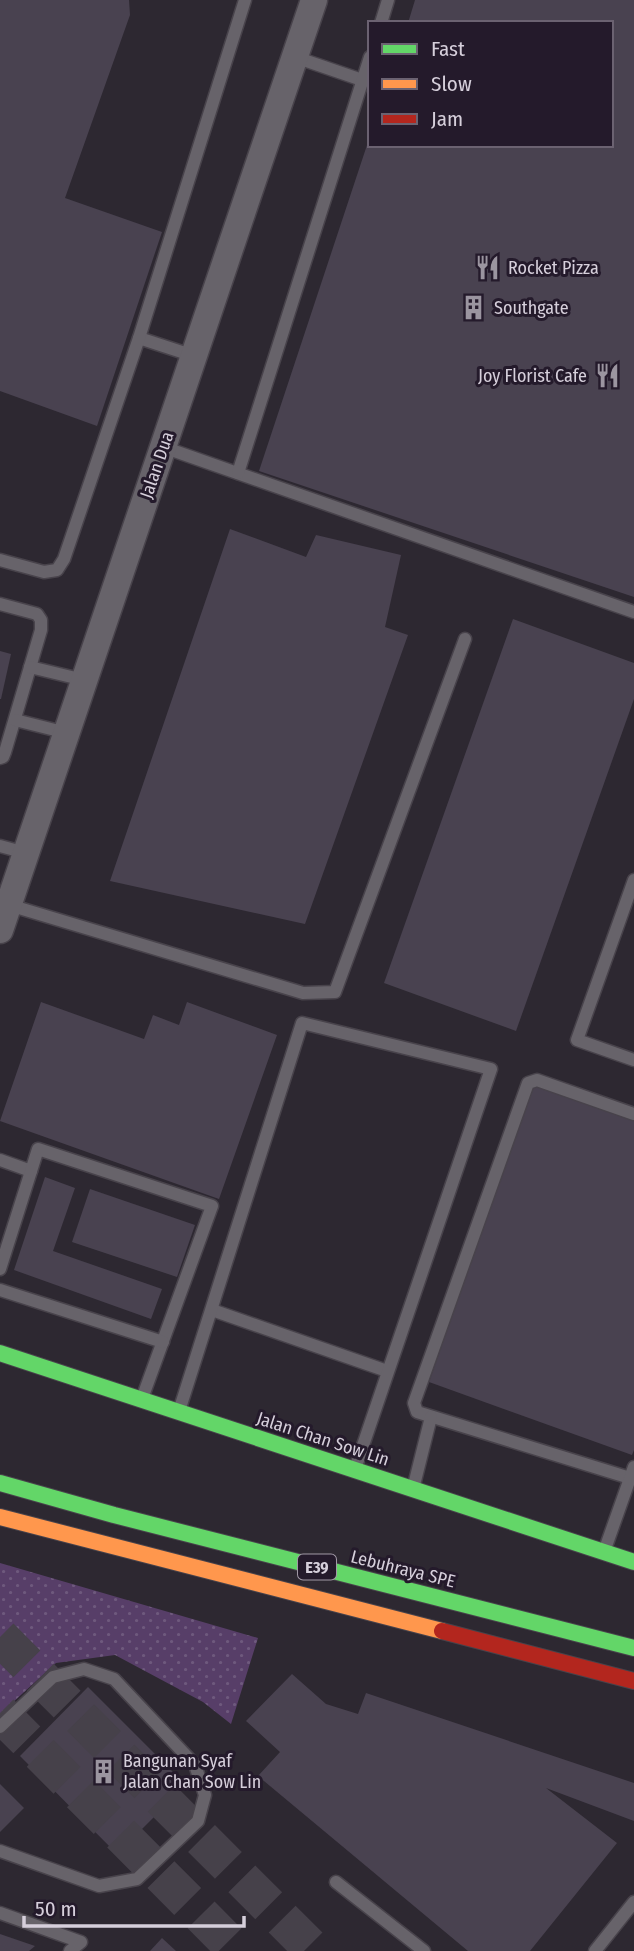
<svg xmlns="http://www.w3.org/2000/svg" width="634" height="1951" viewBox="0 0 634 1951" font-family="'Fira Sans Condensed',sans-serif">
<defs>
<pattern id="grass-dots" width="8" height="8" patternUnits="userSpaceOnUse" patternTransform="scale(1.75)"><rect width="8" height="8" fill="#573e68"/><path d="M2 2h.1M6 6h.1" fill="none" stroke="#6e597d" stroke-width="1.8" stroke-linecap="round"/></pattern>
</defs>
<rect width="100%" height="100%" fill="#2d2831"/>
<!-- grass -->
<path fill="url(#grass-dots)" d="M0 1563 258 1638 231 1724 203 1702 115 1655 56 1663 0 1714Z"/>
<!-- building -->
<g fill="#494250">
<path d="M0 0H129L130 15 65 198 162 232 97 426 0 391Z"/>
<path d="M415 0H634V597L259 471 369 139 370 145H611V23H408Z"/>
<path d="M230 529 306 557 316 535 401 555 385 627 408 635 305 924 110 881Z"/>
<path d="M513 619 634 663V699L516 1031 384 983Z"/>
<path d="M0 651 11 654 1 699H0Z"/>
<path d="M41 1002 144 1039 153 1015 179 1025 187 1002 277 1035 219 1199 0 1121Z"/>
<path d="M533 1083 634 1119V1450L632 1455 429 1382Z"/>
<path d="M45 1177 75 1188 53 1251 162 1289 151 1319 14 1270Z"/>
<path d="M90 1189 195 1225 177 1277 72 1242Z"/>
<path d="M292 1674 326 1704 358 1714 366 1693 634 1783V1821L546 1788 617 1843 530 1951H468L258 1776 280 1752 246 1721Z"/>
<path d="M88 1687 186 1785 117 1854 20 1756Z"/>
<path d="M0 1784 24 1808 0 1832Z"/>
<path d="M0 1934 35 1946 29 1951H0Z"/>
<path d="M162 1938 176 1951H150Z"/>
</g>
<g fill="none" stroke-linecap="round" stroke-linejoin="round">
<!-- highway-tunnel -->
<g stroke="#46414a" stroke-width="38" stroke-dasharray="38 19" stroke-linecap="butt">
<path d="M0 1637 314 1951"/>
<path d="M0 1713 237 1951"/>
</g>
<defs>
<g id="lane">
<path d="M381 23 388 0"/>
<path d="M295 57 362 80"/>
<path d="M139 338 194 356"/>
<path d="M163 447 634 612"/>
<path d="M238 473 370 57"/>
<path d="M0 560 44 572 57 570 64 559 139 338 245 0"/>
<path d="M0 604 37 614 41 620V630L5 752 3 757 0 758"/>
<path d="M30 667 84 680"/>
<path d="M15 720 67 733"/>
<path d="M0 846 26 853"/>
<path d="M634 880 577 1040 634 1060"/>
<path d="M9 905 303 993 335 992 465 639"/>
<path d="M0 1160 31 1171"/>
<path d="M0 1269 38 1149 212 1206 143 1396"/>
<path d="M0 1290 163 1342"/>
<path d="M212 1310 387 1371"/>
<path d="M180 1408 302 1023 491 1069 356 1466"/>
<path d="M630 1478 417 1412 414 1403 528 1083 537 1080 634 1114"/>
<path d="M414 1485 431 1417"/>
<path d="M605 1549 634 1467"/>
<path d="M0 1727 53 1677 84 1669 114 1679 195 1765 205 1795 198 1821 137 1879 99 1886 0 1851"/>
<path d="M336 1882 424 1951"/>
<path d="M0 1913 81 1942 70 1951"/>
<path d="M595 1951 634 1902"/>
</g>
<path id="street" d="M0 930 314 0"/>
<g id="fast">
<path d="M0 1353 634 1562"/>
<path d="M0 1483 114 1515 634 1648"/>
</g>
<path id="slow" d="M0 1517 442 1631"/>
<path id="jam" d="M442 1631 634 1681"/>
</defs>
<!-- lane casing -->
<use href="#lane" stroke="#48434b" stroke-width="15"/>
<!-- street casing -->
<use href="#street" stroke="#48434b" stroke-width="29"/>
<!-- fast casing -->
<use href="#fast" stroke="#48434b" stroke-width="18"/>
<!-- slow casing -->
<use href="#slow" stroke="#48434b" stroke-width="18"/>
<!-- jam casing -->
<use href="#jam" stroke="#48434b" stroke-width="18"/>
<!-- lane -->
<use href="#lane" stroke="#67636a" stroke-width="12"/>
<!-- street -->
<use href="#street" stroke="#67636a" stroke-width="26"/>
<!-- fast -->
<use href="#fast" stroke="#63d668" stroke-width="16"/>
<!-- slow -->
<use href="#slow" stroke="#ff974d" stroke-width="16"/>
<!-- jam -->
<use href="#jam" stroke="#b3261e" stroke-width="16"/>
</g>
<!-- icons -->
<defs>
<symbol id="restaurant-bare" viewBox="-9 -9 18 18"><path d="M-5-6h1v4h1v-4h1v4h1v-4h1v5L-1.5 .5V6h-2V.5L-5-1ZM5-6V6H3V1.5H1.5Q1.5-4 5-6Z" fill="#9b95a0" stroke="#241a2b" stroke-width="2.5" paint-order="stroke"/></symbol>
<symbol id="building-bare" viewBox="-9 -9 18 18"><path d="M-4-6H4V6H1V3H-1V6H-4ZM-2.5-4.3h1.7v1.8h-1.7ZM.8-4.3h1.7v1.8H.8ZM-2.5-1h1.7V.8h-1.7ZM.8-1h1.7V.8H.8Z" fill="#9b95a0" stroke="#241a2b" stroke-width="2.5" paint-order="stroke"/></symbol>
</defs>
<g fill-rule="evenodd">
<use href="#restaurant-bare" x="470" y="250" width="35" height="35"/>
<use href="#building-bare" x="456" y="290" width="35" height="35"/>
<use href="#restaurant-bare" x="590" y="358" width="35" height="35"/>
<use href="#building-bare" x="86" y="1754" width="35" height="35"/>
</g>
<g text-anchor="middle" stroke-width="6" stroke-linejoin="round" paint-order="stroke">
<!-- shield labels -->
<rect fill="#241a2b" stroke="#a199a6" stroke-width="2" x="298" y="1554.5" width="38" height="25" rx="5"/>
<g font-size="16" font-weight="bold" fill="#d6cfdb">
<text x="317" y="1573">E39</text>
</g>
<!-- poi labels -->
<g font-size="18" fill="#d6cfdb" stroke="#241a2b" text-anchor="start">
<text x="508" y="274">Rocket Pizza</text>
<text x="494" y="314">Southgate</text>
<text x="587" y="382" text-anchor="end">Joy Florist Cafe</text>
<text x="123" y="1767">Bangunan Syaf<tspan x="123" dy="21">Jalan Chan Sow Lin</tspan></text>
</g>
<!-- street labels -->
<g font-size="18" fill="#d6cfdb" stroke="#241a2b">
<text transform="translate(157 465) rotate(-71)" y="6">Jalan Dua</text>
<text transform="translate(323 1439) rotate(18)" y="6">Jalan Chan Sow Lin</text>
<text transform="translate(403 1569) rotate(14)" y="6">Lebuhraya SPE</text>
</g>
</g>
<!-- legend -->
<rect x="368" y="21" width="245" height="126" fill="#241a2b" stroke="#6b6271" stroke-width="2"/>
<rect x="382" y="44" width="35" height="10" fill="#63d668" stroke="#6b6271" stroke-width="2"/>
<text x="431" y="56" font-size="21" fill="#d6cfdb">Fast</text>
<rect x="382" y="79" width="35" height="10" fill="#ff974d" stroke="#6b6271" stroke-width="2"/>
<text x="431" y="91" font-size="21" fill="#d6cfdb">Slow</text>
<rect x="382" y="114" width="35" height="10" fill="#b3261e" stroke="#6b6271" stroke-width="2"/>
<text x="431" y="126" font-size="21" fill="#d6cfdb">Jam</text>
<!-- scale -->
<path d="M24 1916v10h220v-10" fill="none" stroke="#d6cfdb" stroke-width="3.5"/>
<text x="35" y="1916" font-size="21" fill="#d6cfdb" stroke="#241a2b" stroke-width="5" paint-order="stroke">50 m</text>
</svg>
